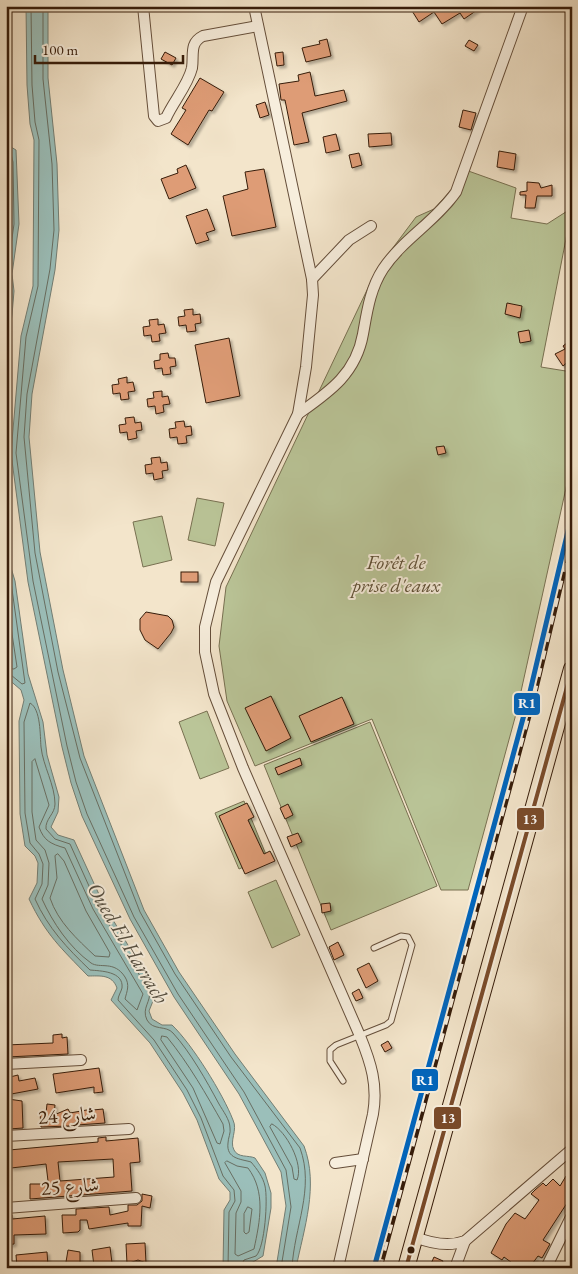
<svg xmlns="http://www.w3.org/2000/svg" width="578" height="1274" viewBox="0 0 578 1274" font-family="'EB Garamond',Amiri,serif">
<defs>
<filter id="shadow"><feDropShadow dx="2.5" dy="2.5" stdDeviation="1" flood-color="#0004"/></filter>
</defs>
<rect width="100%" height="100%" fill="#f3e5cb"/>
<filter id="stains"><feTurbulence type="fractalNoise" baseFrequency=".004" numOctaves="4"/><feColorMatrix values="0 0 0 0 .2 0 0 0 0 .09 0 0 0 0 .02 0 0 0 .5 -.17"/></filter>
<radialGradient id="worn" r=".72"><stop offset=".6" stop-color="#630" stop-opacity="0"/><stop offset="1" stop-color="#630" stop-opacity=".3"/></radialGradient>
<!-- green -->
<g fill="#bac598" stroke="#787051">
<path d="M460 168 516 188 511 218 547 224 572 208 541 367 572 372V461L516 714 468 890H441L372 719 255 766 227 701 219 646 226 587 377 269 416 217 434 209 453 188Z"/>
<path d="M197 498 224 503 215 546 188 540Z"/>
<path d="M162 516 172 560 143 567 133 522Z"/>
<path d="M207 711 229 768 200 779 179 722Z"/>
<path d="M370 722 437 886 331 930 264 765Z"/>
<path d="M244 801 267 857 239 869 215 813Z"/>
<path d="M276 880 300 935 272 948 248 892Z"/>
</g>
<!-- water -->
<g fill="#9bbfba" stroke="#737e74">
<path d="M26 6H48V78L57 164 59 230 55 270 32 394 29 437 40 552 63 670 84 756 144 910 179 972 235 1054 304 1146C319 1186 304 1228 296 1268H276L286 1206 281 1172 239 1094 174 997 130 919 82 816 71 783 62 747 28 582 11 453 21 336 33 286 34 140 30 124 27 85Z"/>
<path d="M6 28 10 32 7 77 11 117 6 125Z"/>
<path d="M6 144 16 150 19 224 12 274 14 291 12 315 6 358Z"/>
<path d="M6 551 15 581 28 674 43 722 47 755 59 797 58 812 51 827 58 835 74 840 103 903 154 989 155 996 149 1011 152 1019 162 1025H172C192 1044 223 1094 233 1120 238 1130 229 1141 234 1150 238 1158 248 1155 255 1158L265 1173 271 1193V1208L263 1256 243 1268H223L224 1210 230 1200V1192L219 1179 197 1120 183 1093 150 1043 111 1000 117 988C112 974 100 976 88 976 61 948 46 935 29 899L37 883 38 863 35 856 25 846 20 814 19 721 24 700 21 690 7 678Z"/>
</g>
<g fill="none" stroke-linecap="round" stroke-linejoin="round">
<!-- shore -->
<g stroke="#686e62" stroke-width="1">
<path d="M31 6 32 85 35 122 39 140 38 286 26 337 16 453 33 581 67 746 76 782 87 814 134 917 178 994 244 1092 286 1170 291 1207 281 1268"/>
<path d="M43 6V79L52 164 54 230 50 269 27 394 24 437 35 553 58 672 80 758 140 912 175 974 231 1057 300 1148C315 1189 294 1227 292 1268"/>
<path d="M6 151 11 154 13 162 14 224 7 274 9 291 6 322"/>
<path d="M6 197V248"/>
<path d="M6 567 11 582 25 683 22 684 11 675 6 674"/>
<path d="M6 594 17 667 14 669 6 668"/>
<path d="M35 759 49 805 39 827C44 841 51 844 65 848L93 909 143 994 137 1010 125 999C127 991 130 985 125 977 114 960 100 969 91 963 69 947 53 923 42 899L48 885 49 863 45 850 36 840 32 812V762Z"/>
<path d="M58 854 64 861 86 911 110 953 109 957 95 956C77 939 58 922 50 898L57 878 55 856Z"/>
<path d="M162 1036 167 1037C189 1064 206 1094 223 1124L224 1131 220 1144 217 1143 193 1088 161 1040Z"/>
<path d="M272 1124C286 1131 304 1164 297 1180L294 1179 292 1167 270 1127Z"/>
<path d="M227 1161 237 1166 248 1168C266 1192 260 1221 254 1249L238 1256 235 1254 236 1213 241 1202V1191L225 1163Z"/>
<path d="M248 1207 252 1209 249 1232 246 1234 244 1232V1214Z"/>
<path d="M228 1268 229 1212 235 1201 234 1190 223 1176 201 1118 187 1090 154 1040 118 1000C118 996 121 992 122 988 124 971 100 971 90 970 67 948 48 928 35 899L42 884 43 864 39 854 30 843 25 813 24 722 30 703C41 709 40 736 41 747 43 766 55 785 55 804 55 814 45 819 46 829L55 839 70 844 98 906 149 991C152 1001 141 1008 147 1020 153 1031 166 1025 173 1033 191 1053 206 1080 219 1104 223 1111 230 1120 230 1128 231 1133 228 1138 228 1143 226 1159 241 1159 251 1162 257 1169 263 1177 265 1186 268 1199 265 1247 256 1256L244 1260 240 1268"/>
</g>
</g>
<!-- building -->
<g fill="#de9c76" stroke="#361c0a" fill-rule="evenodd" filter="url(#shadow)">
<path d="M409 6H483L464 19 460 13 442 24 434 12 419 22Z"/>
<path d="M327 39 331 56 306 62 302 48 320 44 319 41Z"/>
<path d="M469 40 478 45 474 51 465 46Z"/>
<path d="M165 52 176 58 172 65 161 59Z"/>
<path d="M283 52 284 65 277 66 275 53Z"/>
<path d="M310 72 315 96 344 90 347 101 302 113 309 142 294 145 285 100H281L279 84 299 81 298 75Z"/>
<path d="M200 78 224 92 212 111 209 110 188 145 171 134 186 110 182 108Z"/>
<path d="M265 102 269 115 260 118 256 105Z"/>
<path d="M463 110 476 113 471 130 459 127Z"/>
<path d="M391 133 392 145 369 147 368 134Z"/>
<path d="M336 134 340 150 326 153 323 137Z"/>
<path d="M499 151 516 154 514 170 497 167Z"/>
<path d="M359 153 362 165 352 168 349 155Z"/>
<path d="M186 165 196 188 169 199 161 179 178 173 177 169Z"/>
<path d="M264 169 276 227 232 236 223 196 248 189 245 172Z"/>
<path d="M527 182 539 183 541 188 552 185V196H537L535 208H525L526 195H520V192L527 191Z"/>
<path d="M207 209 215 230 206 233 209 240 196 244 186 216Z"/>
<path d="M507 303 522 306 520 318 505 314Z"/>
<path d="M193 309V315L200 314 201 323 195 324 196 331 187 332 186 325 179 326 178 317 185 316 184 310Z"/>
<path d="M158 319V325L164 324 166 333 159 334 160 341 152 342 151 335 144 336 143 327 150 326 149 320Z"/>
<path d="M529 330 531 341 520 343 518 332Z"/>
<path d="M229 338 240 396 206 403 195 345Z"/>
<path d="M572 339V359L569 355 570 360 563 366 555 354 565 349 563 346Z"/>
<path d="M168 353 169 358H175L176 366 170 367 171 374 163 375 162 368 155 369 154 361 160 360V354Z"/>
<path d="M127 377V383L133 382 135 391 128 392 129 399 121 400 120 393 113 394 112 385 119 384 118 379Z"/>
<path d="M162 391V397L168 396 170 404 163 405 164 412 156 414 155 406 148 407 147 399 154 398 153 392Z"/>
<path d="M134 417 135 423 141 422 142 430 136 431 137 438 128 440 127 432 120 433 119 425 126 424 125 418Z"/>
<path d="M184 421 185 427 191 426 192 435 186 436 187 443 178 444 177 437 170 438 169 429 176 428 175 422Z"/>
<path d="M444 446 446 453 438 455 436 447Z"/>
<path d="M160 457 161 463 167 462 168 470 162 471 163 478 154 480 153 473 146 474 145 465 152 464 151 458Z"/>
<rect x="181" y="572" width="17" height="10"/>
<path d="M146 612 168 616 172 620 174 627 171 633 158 649 145 640 140 630V619Z"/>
<path d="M271 696 291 738 266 751 245 708Z"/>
<path d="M342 697 354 724 311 742 299 716Z"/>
<path d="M300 758 302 765 278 775 275 768Z"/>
<path d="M247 803 254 817 248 820 264 854 270 851 275 861 245 874 219 816Z"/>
<path d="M288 804 293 815 285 819 280 808Z"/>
<path d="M298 833 302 842 291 847 287 837Z"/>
<path d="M330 903 331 911 322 913 321 904Z"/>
<path d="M338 942 344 955 334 960 329 947Z"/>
<path d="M369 963 378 981 366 988 357 969Z"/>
<path d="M359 989 363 998 356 1001 352 993Z"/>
<path d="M62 1034V1038L67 1037 68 1054 7 1057 6 1045 53 1043V1035Z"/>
<path d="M388 1041 392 1048 385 1052 381 1045Z"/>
<path d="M99 1068 103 1092 94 1093V1087L56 1093 53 1074Z"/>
<path d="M18 1075 19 1081 35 1078 38 1089 6 1095V1078Z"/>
<path d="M8 1099 22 1101 23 1128 9 1129Z"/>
<path d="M47 1104 55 1105 54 1115 68 1109 70 1113 92 1109 93 1110 103 1109 105 1123 77 1125 76 1122 69 1126 41 1127 40 1113H46Z"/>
<path d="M106 1137V1141L138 1138 140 1162 130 1163 132 1191 30 1199V1184H46L48 1181 46 1164 11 1168 9 1150 98 1142V1138ZM113 1159 114 1177 60 1181 58 1162Z"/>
<path d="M566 1176 572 1179V1202L569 1200 543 1240 550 1244 542 1258 538 1256 529 1268H519L504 1257 502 1260 491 1253 506 1224 515 1213 525 1219 539 1200 531 1194 535 1190 543 1183 546 1186 553 1179 560 1186Z"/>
<path d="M142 1194 152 1196 150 1208 142 1206 141 1226H128V1223L89 1229 87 1220H80V1230L78 1232 63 1233 62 1215H76V1209L109 1207 110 1215 128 1211V1205H137L142 1201Z"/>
<path d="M6 1215H12V1219L45 1216 46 1234 14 1235V1244L6 1245Z"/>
<path d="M145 1243 146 1263 138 1260 127 1264 126 1244Z"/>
<path d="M110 1247 112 1263 94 1266 92 1250Z"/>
<path d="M572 1249V1268H562Z"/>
<path d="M68 1250 80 1252V1268H65Z"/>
<path d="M47 1252 48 1266 17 1268 16 1255Z"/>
<path d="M434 1257 443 1261 440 1268 430 1266Z"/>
</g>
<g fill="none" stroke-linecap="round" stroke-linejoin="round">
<defs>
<path id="service" d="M343 1081 330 1061V1050L336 1045 386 1025 391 1021 412 945 408 937 401 936 374 948"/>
<g id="minor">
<path d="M143 6 154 116 158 121 166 118C173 102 188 85 192 68 194 55 189 43 203 36L258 26"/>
<path d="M254 6 312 279 313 295 306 367 298 414 216 582 205 627V652L214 694 243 768 360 1036C371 1063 378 1085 373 1114L338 1268"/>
<path d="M312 279 349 240 371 226"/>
<path d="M298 414C329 392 356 374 363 334 367 312 370 289 383 269 403 239 435 222 456 192L523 6"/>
<path d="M6 1064 81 1060"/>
<path d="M6 1136 129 1129"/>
<path d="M335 1163 363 1159"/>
<path d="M6 1208 136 1198"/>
<path d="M415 1237C430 1243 449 1247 465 1241L572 1149"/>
<path d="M132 1268 139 1267"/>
<path d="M455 1268 465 1241"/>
<path d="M546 1268 572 1215"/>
</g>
<path id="primary" d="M406 1268 572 669"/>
</defs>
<!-- service casing -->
<use href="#service" stroke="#654e3a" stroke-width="7"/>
<!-- minor casing -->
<use href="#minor" stroke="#654e3a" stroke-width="12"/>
<!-- primary casing -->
<use href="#primary" stroke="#361c0a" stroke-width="18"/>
<!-- service -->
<use href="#service" stroke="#f7eedd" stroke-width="5"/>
<!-- minor -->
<use href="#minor" stroke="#f7eedd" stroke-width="10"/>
<!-- primary -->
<use href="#primary" stroke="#f3e5cb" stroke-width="16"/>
<defs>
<path id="rail" d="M380 1268 533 701 572 538"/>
</defs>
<!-- rail casing -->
<use href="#rail" stroke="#361c0a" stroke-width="5"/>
<!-- rail -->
<use href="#rail" stroke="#f7eedd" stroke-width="3" stroke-dasharray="9" stroke-linecap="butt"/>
<defs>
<path id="bus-1" d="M406 1268 572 669"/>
</defs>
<!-- bus-1 casing -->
<use href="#bus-1" stroke="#f7eedd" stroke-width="8"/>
<!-- bus-1 -->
<use href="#bus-1" stroke="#7a4b2a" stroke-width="4"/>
<defs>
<path id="rail-1" d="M374 1268 528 700 572 514"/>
</defs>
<!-- rail-1 casing -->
<use href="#rail-1" stroke="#f7eedd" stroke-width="9"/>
<!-- rail-1 -->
<use href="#rail-1" stroke="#0065bd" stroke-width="5"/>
</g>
<!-- markers -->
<circle fill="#361c0a" stroke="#f7eedd" stroke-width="2" cx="411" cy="1250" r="4.5"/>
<g text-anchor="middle" stroke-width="4" stroke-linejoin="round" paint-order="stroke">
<!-- park labels -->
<g font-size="20" font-style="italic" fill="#5e4f35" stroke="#f7eedd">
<text x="396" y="569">Forêt de<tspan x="396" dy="23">prise d'eaux</tspan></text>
</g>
<!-- street labels -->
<g font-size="20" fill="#361c0a" stroke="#f7eedd">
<text transform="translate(67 1115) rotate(-4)" y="7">شارع 24</text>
<text transform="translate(70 1186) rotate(-4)" y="7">شارع 25</text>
</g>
<!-- water labels -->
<g font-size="21" font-style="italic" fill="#544d3f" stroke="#f7eedd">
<text transform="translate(128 943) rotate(59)" y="7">Oued El Harrach</text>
</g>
</g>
<g stroke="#f7eedd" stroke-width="2">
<rect x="513" y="692" width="28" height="24" rx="5" fill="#0065bd"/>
<rect x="516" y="807" width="29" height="24" rx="5" fill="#7a4b2a"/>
<rect x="411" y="1068" width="28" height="24" rx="5" fill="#0065bd"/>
<rect x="433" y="1106" width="29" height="24" rx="5" fill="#7a4b2a"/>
</g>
<g font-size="14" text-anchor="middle" font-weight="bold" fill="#fff">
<text x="527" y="708">R1</text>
<text x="530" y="824">13</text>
<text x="425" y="1085">R1</text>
<text x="448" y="1123">13</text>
</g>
<!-- margin -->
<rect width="578" height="1274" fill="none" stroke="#f3e5cb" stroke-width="25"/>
<rect x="8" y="8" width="563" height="1259" fill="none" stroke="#361c0a" stroke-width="2.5"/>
<rect x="12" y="12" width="553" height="1249" fill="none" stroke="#361c0a"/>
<!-- scale -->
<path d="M35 55v8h148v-8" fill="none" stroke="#361c0a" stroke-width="2.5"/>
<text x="42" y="55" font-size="15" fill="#361c0a" stroke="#f7eedd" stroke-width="4" paint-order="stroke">100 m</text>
<rect width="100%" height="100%" filter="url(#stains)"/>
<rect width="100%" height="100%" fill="url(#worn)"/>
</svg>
